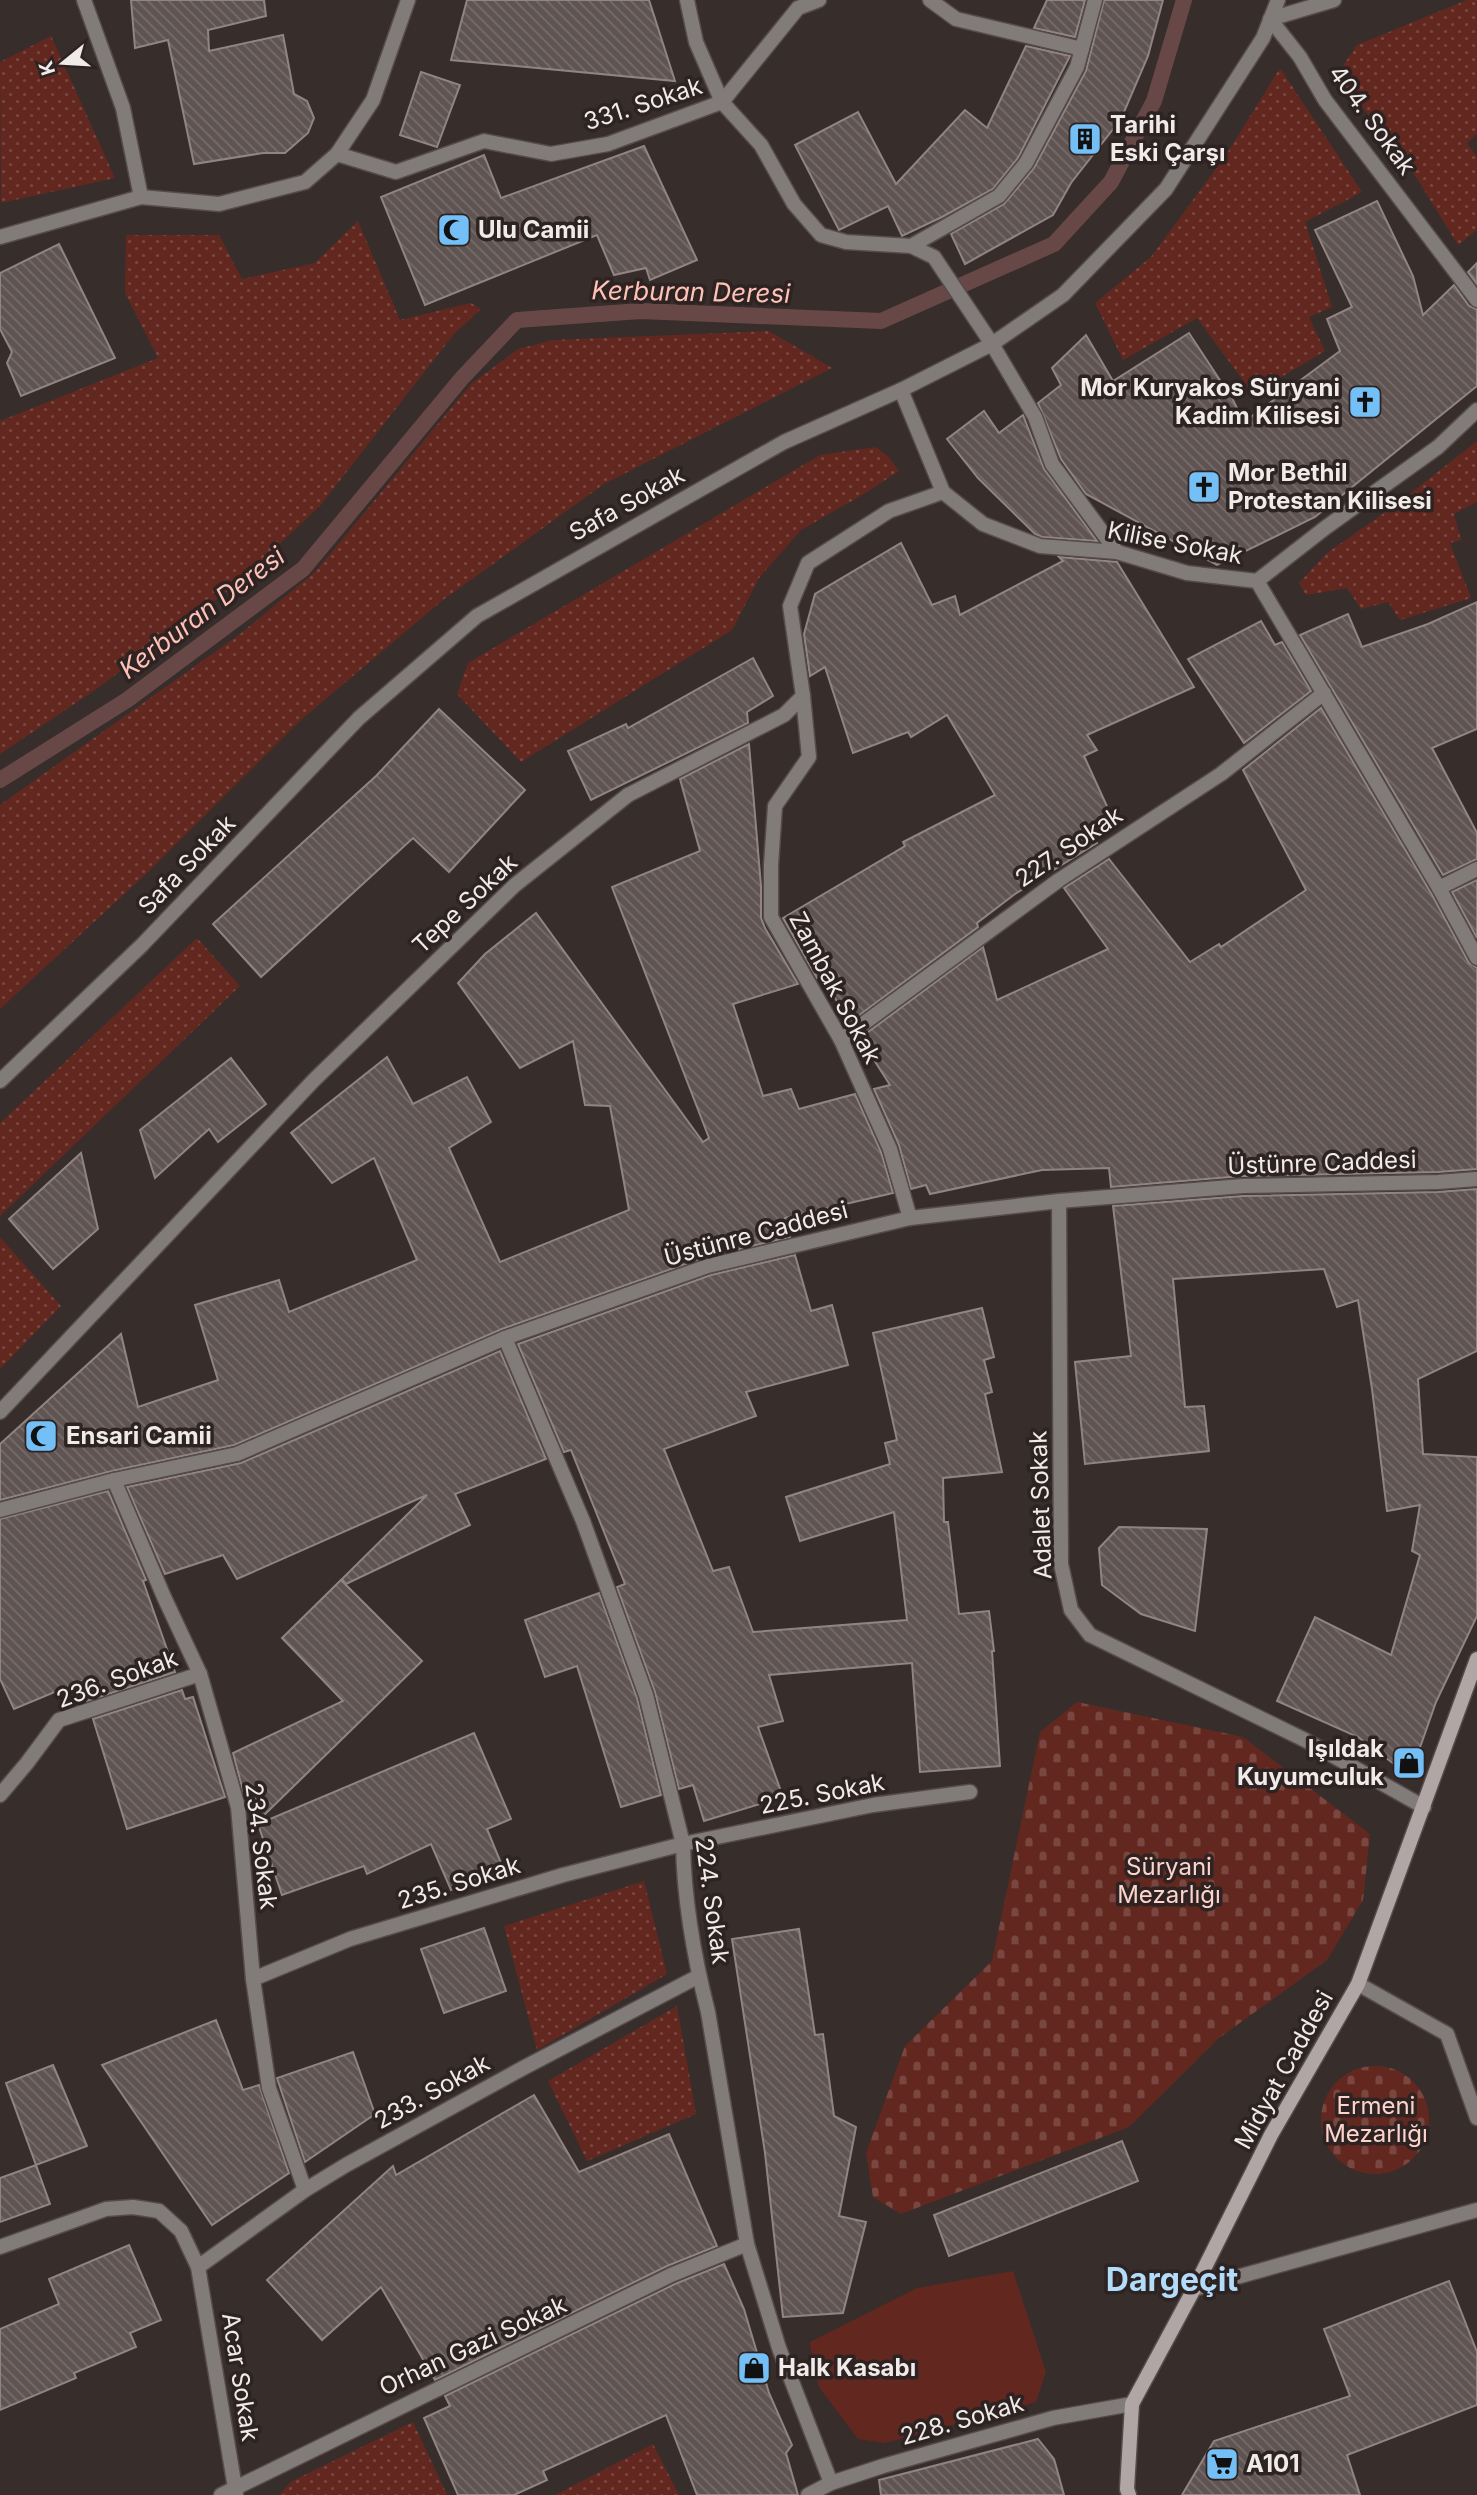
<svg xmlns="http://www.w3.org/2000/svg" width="1477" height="2495" viewBox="0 0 1477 2495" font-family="Inter,sans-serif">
<defs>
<pattern id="grass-dots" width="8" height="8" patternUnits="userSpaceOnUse" patternTransform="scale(1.75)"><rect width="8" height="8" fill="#622820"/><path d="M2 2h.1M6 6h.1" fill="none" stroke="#794740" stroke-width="1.8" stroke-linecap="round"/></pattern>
<pattern id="cemetery-stones" width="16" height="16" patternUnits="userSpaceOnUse" patternTransform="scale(1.75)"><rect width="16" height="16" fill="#622820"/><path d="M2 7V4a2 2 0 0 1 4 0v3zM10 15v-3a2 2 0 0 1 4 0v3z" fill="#794740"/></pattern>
<pattern id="building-back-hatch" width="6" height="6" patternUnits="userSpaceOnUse" patternTransform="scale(1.75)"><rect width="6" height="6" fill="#5f5452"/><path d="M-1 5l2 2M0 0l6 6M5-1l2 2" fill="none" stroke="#766d6b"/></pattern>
</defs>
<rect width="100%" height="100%" fill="#372d2b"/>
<!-- grass -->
<g fill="url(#grass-dots)">
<path d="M1467 0H1477V134L1467 143 1477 157V230L1458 245 1403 156 1336 76 1357 45Z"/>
<path d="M51 36 115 178 1 203 0 62Z"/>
<path d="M1280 68 1362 192 1305 222 1332 307 1309 317 1325 351 1253 394 1197 318 1123 360 1095 303 1151 257 1226 155Z"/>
<path d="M358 221 400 320 471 303 481 309 454 334 320 506 237 584 95 690 0 754V421L158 358 125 293 126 235H219L242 279 315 263Z"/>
<path d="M769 331 832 368 604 484 443 600 302 719 148 872 0 1009V805L240 634 316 571 471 384 518 349 553 340Z"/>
<path d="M1477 441V502L1454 514 1461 540 1450 543 1471 598 1400 620 1388 602 1361 609 1347 588 1306 595 1299 583 1327 553 1397 504Z"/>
<path d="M876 447 889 457 899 471 864 494 801 530 759 578 732 630 521 762 457 694 468 663 820 455Z"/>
<path d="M197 938 240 986 0 1216V1123Z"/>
<path d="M0 1237 61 1306 0 1369Z"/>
<path d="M644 1881 667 1974 537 2050 504 1926Z"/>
<path d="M677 2006 696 2114 587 2161 548 2081Z"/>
<path d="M413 2422 447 2495H279L292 2481Z"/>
<path d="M653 2444 679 2495H555Z"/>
</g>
<!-- cemetery -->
<g fill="url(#cemetery-stones)">
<path d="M1077 1702 1243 1737 1370 1834 1363 1900 1327 1960 1219 2038 1129 2127 901 2214 873 2197 866 2153 905 2046 992 1961 1040 1732Z"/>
<circle cx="1375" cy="2120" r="54"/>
</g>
<!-- park -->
<path fill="#622820" d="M1013 2271 1046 2372 1036 2402 885 2443 858 2439 819 2387 813 2364 810 2342 917 2288Z"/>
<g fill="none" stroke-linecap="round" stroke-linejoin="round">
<!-- stream -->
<path stroke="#684847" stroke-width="16" d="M0 780 127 700 303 569 462 378 517 320 641 311 881 321 1054 244 1111 182 1154 101 1184 0"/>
</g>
<!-- building -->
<g fill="url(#building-back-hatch)" stroke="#918583" stroke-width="2">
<path d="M131 0H264L266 16 208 30 209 51 283 35 294 94 307 101 314 118 308 133 285 153H263L194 164 168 40 135 48Z"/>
<path d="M467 0H649L675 81 451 60Z"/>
<path d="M1047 0H1085L1075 37 1034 28Z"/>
<path d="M1104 0H1163L1148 56 1121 119 1071 183 1053 215 965 264 951 234 1004 204 1034 168 1086 71Z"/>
<path d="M1026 46 1070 56 1018 158 993 189 942 217 902 236 888 206 839 230 795 145 858 112 896 184 965 110 987 128Z"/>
<path d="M421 72 460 85 437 147 400 135Z"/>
<path d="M644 146 697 260 650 280 646 268 614 275 597 235 425 305 381 197 484 155 501 198Z"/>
<path d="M1377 201 1413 276 1423 315 1454 285 1469 306 1477 309V386L1315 517 1217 565 1086 494 1061 459 1038 403 1061 385 1052 368 1086 335 1113 381 1189 333 1233 400 1244 422 1340 351 1327 319 1352 307 1315 230Z"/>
<path d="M59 244 115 358 21 396 7 363 12 352 0 329V273Z"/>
<path d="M1477 263V284L1468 272Z"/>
<path d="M984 411 999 433 1023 415 1044 469 1097 541 1042 537 1035 534 978 478 947 439Z"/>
<path d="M901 543 932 605 955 596 960 615 1063 561 1059 557 1117 562 1194 687 1087 735 1097 750 1084 756 1116 826 1095 840 1097 843 1015 894 977 923 978 927 850 1022 821 976 817 978 783 918 905 846 903 842 995 795 947 715 911 737 908 732 853 753 825 667 810 676 804 634 815 594Z"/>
<path d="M1477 602V729L1432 748 1477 833V859L1443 875 1300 635 1348 614 1362 647 1428 624Z"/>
<path d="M1261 621 1275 645 1282 642 1311 691 1244 743 1188 659Z"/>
<path d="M753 658 773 696 747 712 748 723 591 800 568 751 626 724 628 728Z"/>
<path d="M1321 708 1431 893 1469 963 1477 968V1169L1438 1172 1242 1176 1111 1187 1109 1168 1042 1170 930 1194 926 1185 911 1189 899 1145 874 1089 890 1085 860 1038 983 947 997 1000 1108 949 1064 888 1109 859 1190 962 1219 944 1221 947 1306 890 1243 770Z"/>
<path d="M439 709 525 790 449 872 413 838 261 977 213 924 376 776Z"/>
<path d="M749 744 761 886V918L765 928 798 984 733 1004 763 1096 791 1089 799 1109 855 1094 881 1152 893 1193 785 1218 790 1237 705 1257 502 1329 234 1445 112 1471 0 1500V1444L121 1334 138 1407 218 1380 195 1305 279 1280 289 1312 417 1260 374 1158 332 1183 291 1133 387 1057 413 1104 467 1077 491 1122 449 1148 500 1262 629 1210 610 1106 585 1105 573 1041 520 1068 458 983 485 954 536 913 703 1142 709 1138 612 887 700 851 680 779Z"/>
<path d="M1477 880V938L1452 892Z"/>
<path d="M231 1058 266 1104 218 1142 209 1129 155 1178 140 1130Z"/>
<path d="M81 1153 98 1229 53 1269 9 1219Z"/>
<path d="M1477 1189V1351L1418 1379 1423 1454 1477 1457V1616L1436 1702 1410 1776 1358 1737 1277 1701 1315 1617 1391 1655 1420 1555 1412 1551 1420 1505 1387 1511 1372 1389 1358 1300 1337 1307 1324 1269 1173 1279 1185 1407 1204 1406 1209 1451 1085 1464 1075 1362 1131 1356 1113 1206 1243 1196 1438 1192Z"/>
<path d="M795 1255 811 1311 832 1305 848 1365 746 1392 756 1416 664 1449 713 1571 729 1567 753 1632 907 1620 894 1512 800 1541 786 1497 890 1464 885 1443 897 1440 873 1333 982 1308 994 1357 984 1360 992 1392 985 1394 1002 1472 943 1478 944 1522H948L959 1614 989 1611 994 1651H992L1000 1766 920 1772 912 1663 769 1675 783 1721 758 1727 783 1797 704 1821 693 1785 679 1789 655 1692 617 1587 625 1584 571 1450 564 1452 518 1344 711 1275Z"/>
<path d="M500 1351 546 1459 455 1494 470 1525 346 1584 342 1579 427 1495 237 1579 223 1555 165 1574 127 1487 241 1463Z"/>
<path d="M108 1491 146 1580 143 1581 175 1672 87 1701 81 1681 14 1709 0 1679V1519Z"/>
<path d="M1119 1527 1207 1529 1195 1631 1141 1614 1102 1585 1099 1548Z"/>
<path d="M341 1580 422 1661 257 1822 246 1790 243 1791 233 1753 343 1701 282 1638Z"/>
<path d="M599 1593 637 1698 661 1795 621 1807 577 1666 545 1677 525 1620Z"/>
<path d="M182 1690 185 1699 193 1697 225 1797 127 1829 93 1719Z"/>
<path d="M474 1733 511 1819 487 1829 503 1868 451 1890 431 1844 367 1874 364 1866 282 1895 258 1824Z"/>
<path d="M484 1928 506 1991 444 2013 421 1949Z"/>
<path d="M799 1929 815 2035 823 2034 834 2116 856 2127 839 2216 866 2222 843 2313 783 2317 765 2153 732 1939Z"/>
<path d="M216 2020 243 2090 259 2085 289 2173 212 2225 102 2065Z"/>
<path d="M353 2052 375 2114 305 2162 277 2078Z"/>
<path d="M53 2065 87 2146 36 2165 6 2083Z"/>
<path d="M534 2095 579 2172 669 2134 717 2246 667 2266 435 2380 381 2287 322 2340 267 2280 393 2166 396 2175Z"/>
<path d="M1122 2141 1138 2181 949 2256 934 2215Z"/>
<path d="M36 2165 50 2204 0 2222V2178Z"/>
<path d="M129 2245 161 2320 130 2333 136 2347 74 2373 76 2378 0 2410V2329L59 2304 49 2279Z"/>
<path d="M724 2264 744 2309 769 2393 792 2445 786 2453 798 2495H697L666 2415 543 2471 547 2480 514 2495H458L424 2418 450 2406 445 2396 675 2284Z"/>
<path d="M1449 2281 1477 2352V2405L1347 2455 1360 2495H1182L1214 2441 1350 2396 1324 2329Z"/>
<path d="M1038 2439 1054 2459 1064 2495H881L879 2480Z"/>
</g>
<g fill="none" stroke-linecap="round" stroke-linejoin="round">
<defs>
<g id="pedestrian">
<path d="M687 0 696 42 722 102 761 145 794 204 821 235 846 242 911 246 934 257 992 344 1035 417 1052 464 1117 552"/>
<path d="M930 0 956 19 1082 49"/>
<path d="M337 154 396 172 484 141 551 154 608 144 722 102 798 8 819 0"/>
<path d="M1257 581 1325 528 1438 447 1477 410"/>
<path d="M803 696 809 757 775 806 771 865V917L841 1040 890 1149 910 1218"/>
<path d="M628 795 784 715 803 696 790 606 808 563 889 511 943 492"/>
<path d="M841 1040 1059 880 1221 774 1324 693"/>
<path d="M505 1338 583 1521 646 1695 683 1844"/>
</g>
<g id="minor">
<path d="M84 0 123 108 141 197"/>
<path d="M1334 0 1270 19 1300 57 1325 100 1477 300"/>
<path d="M0 237 141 197 219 204 305 182 337 154 373 100 408 0"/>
<path d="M911 246 999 196 1026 163 1077 67 1095 0"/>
<path d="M901 390 943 492 983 524 1040 546 1117 552 1187 573 1257 581 1439 888 1477 958"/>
<path d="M1439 888 1477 869"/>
<path d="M0 1081 142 945 359 718 477 616 784 442 901 390 992 344 1063 295 1166 189 1263 38 1278 0"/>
<path d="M1059 1201 1061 1564 1071 1610 1090 1635 1305 1740 1424 1807"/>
<path d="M0 1412 314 1080 515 885 628 795"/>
<path d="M114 1480 164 1597 200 1674 238 1807 253 1979 269 2088 305 2190"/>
<path d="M0 1795 27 1763 59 1720 200 1674"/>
<path d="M683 1844C684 1900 694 1957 708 2012L747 2244 779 2348 831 2483"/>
<path d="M253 1979 350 1939 563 1875 683 1844 873 1805 970 1792"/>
<path d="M1358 1984 1447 2034 1477 2118"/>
<path d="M0 2247 106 2209 133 2207 159 2211 181 2231 198 2267 236 2494"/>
<path d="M198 2267 305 2190 346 2165 525 2067 699 1976"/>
<path d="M221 2495 671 2275 747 2244"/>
<path d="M808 2495 831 2483 883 2466 1053 2418 1132 2404"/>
</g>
<g id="tertiary">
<path d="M0 1510 114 1480 237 1454 505 1338 708 1266 910 1218 1059 1201 1243 1186 1438 1182 1477 1179"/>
<path d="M1194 2289 1477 2210"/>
</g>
<path id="secondary" d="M1129 2495 1127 2489 1132 2404 1194 2289 1271 2135 1358 1984 1477 1659"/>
</defs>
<!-- pedestrian casing -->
<use href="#pedestrian" stroke="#554b49" stroke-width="17"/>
<!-- minor casing -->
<use href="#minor" stroke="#554b49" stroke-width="17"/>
<!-- tertiary casing -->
<use href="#tertiary" stroke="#554b49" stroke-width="17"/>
<!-- secondary casing -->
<use href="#secondary" stroke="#554b49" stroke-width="17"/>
<!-- pedestrian -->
<use href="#pedestrian" stroke="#817b7a" stroke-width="14"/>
<!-- minor -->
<use href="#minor" stroke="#817b7a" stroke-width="14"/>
<!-- tertiary -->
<use href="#tertiary" stroke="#817b7a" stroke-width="14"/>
<!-- secondary -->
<use href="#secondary" stroke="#afa6a5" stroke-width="14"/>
</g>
<!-- icons -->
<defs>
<symbol id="building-square" viewBox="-11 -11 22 22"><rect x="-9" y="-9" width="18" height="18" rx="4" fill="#74c0f6" stroke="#2d2322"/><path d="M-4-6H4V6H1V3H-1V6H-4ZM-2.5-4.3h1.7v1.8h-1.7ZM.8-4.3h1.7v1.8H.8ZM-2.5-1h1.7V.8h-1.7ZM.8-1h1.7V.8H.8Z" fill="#111"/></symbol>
<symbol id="mosque-square" viewBox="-11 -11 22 22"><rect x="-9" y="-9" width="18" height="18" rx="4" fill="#74c0f6" stroke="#2d2322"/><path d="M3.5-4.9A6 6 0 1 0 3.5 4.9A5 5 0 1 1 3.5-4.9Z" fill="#111"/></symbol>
<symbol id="church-square" viewBox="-11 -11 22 22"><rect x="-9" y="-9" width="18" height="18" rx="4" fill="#74c0f6" stroke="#2d2322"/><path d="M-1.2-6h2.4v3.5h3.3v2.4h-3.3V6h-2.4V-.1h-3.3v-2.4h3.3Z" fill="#111"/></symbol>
<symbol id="shop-square" viewBox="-11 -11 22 22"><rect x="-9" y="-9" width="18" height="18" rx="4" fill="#74c0f6" stroke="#2d2322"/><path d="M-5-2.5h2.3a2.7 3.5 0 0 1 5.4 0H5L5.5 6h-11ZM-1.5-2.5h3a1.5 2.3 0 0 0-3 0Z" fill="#111"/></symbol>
<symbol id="supermarket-square" viewBox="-11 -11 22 22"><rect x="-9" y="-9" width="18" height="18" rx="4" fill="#74c0f6" stroke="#2d2322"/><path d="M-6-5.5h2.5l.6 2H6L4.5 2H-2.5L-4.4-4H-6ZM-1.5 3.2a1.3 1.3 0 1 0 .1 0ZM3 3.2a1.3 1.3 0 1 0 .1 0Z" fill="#111"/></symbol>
</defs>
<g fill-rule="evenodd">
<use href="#building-square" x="1066" y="120" width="38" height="38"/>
<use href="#mosque-square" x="435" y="211" width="38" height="38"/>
<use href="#church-square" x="1346" y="383" width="38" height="38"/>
<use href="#church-square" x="1185" y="468" width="38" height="38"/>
<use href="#mosque-square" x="22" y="1417" width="38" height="38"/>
<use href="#shop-square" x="1390" y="1744" width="38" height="38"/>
<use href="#shop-square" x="735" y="2349" width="38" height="38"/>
<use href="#supermarket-square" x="1203" y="2445" width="38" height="38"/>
</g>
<g text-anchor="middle" stroke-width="7" stroke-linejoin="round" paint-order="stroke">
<!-- street labels -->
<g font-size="24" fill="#f0eae9" stroke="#2d2322">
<text transform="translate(643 104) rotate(-18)" y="8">331. Sokak</text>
<text transform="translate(1372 120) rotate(54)" y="8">404. Sokak</text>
<text transform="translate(627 504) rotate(-29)" y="8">Safa Sokak</text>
<text transform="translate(1175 543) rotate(11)" y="8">Kilise Sokak</text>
<text transform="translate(1069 847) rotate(-34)" y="8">227. Sokak</text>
<text transform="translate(187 865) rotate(-46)" y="8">Safa Sokak</text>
<text transform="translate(465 904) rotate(-43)" y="8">Tepe Sokak</text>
<text transform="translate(835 988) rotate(62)" y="8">Zambak Sokak</text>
<text transform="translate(1322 1163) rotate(-2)" y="8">Üstünre Caddesi</text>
<text transform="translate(756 1234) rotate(-15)" y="8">Üstünre Caddesi</text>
<text transform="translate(1041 1505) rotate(-92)" y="8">Adalet Sokak</text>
<text transform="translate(117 1679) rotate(-20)" y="8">236. Sokak</text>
<text transform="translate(822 1794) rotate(-11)" y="8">225. Sokak</text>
<text transform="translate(261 1846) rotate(83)" y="8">234. Sokak</text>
<text transform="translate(459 1883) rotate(-17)" y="8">235. Sokak</text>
<text transform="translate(712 1901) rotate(82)" y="8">224. Sokak</text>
<text transform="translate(1284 2070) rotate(-61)" y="8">Midyat Caddesi</text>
<text transform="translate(432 2092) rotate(-29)" y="8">233. Sokak</text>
<text transform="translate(473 2346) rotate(-25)" y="8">Orhan Gazi Sokak</text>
<text transform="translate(240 2377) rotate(81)" y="8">Acar Sokak</text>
<text transform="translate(962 2420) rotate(-16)" y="8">228. Sokak</text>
</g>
<!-- poi labels -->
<g font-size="24" font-weight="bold" fill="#f0eae9" stroke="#2d2322" text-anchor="start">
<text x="1110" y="133">Tarihi<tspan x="1110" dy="28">Eski Çarşı</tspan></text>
<text x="478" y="238">Ulu Camii</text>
<text x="1340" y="396" text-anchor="end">Mor Kuryakos Süryani<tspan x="1340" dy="28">Kadim Kilisesi</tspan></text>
<text x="1228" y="481">Mor Bethil<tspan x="1228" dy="28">Protestan Kilisesi</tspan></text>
<text x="66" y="1444">Ensari Camii</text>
<text x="1384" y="1757" text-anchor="end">Işıldak<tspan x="1384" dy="28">Kuyumculuk</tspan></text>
<text x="778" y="2376">Halk Kasabı</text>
<text x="1246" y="2472">A101</text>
</g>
<!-- park labels -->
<g font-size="24" fill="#fdd3cb" stroke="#2d2322">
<text x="1169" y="1875">Süryani<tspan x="1169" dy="28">Mezarlığı</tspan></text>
<text x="1376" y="2114">Ermeni<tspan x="1376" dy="28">Mezarlığı</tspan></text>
</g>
<!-- water labels -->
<g font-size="26" font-style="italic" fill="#ffc2b7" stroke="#2d2322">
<text transform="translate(691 292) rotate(1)" y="9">Kerburan Deresi</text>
<text transform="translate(202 613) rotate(-37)" y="9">Kerburan Deresi</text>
</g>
<!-- district labels -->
<g font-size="32" font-weight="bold" fill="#b3dcfa" stroke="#2d2322">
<text x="1172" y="2291">Dargeçit</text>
</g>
</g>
<!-- north arrow -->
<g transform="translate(63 63) rotate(252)" stroke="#2d2322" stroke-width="5" paint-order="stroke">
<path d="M0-5L12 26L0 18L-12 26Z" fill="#f0eae9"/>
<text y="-10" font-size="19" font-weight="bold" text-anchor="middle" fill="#f0eae9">K</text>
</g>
</svg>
